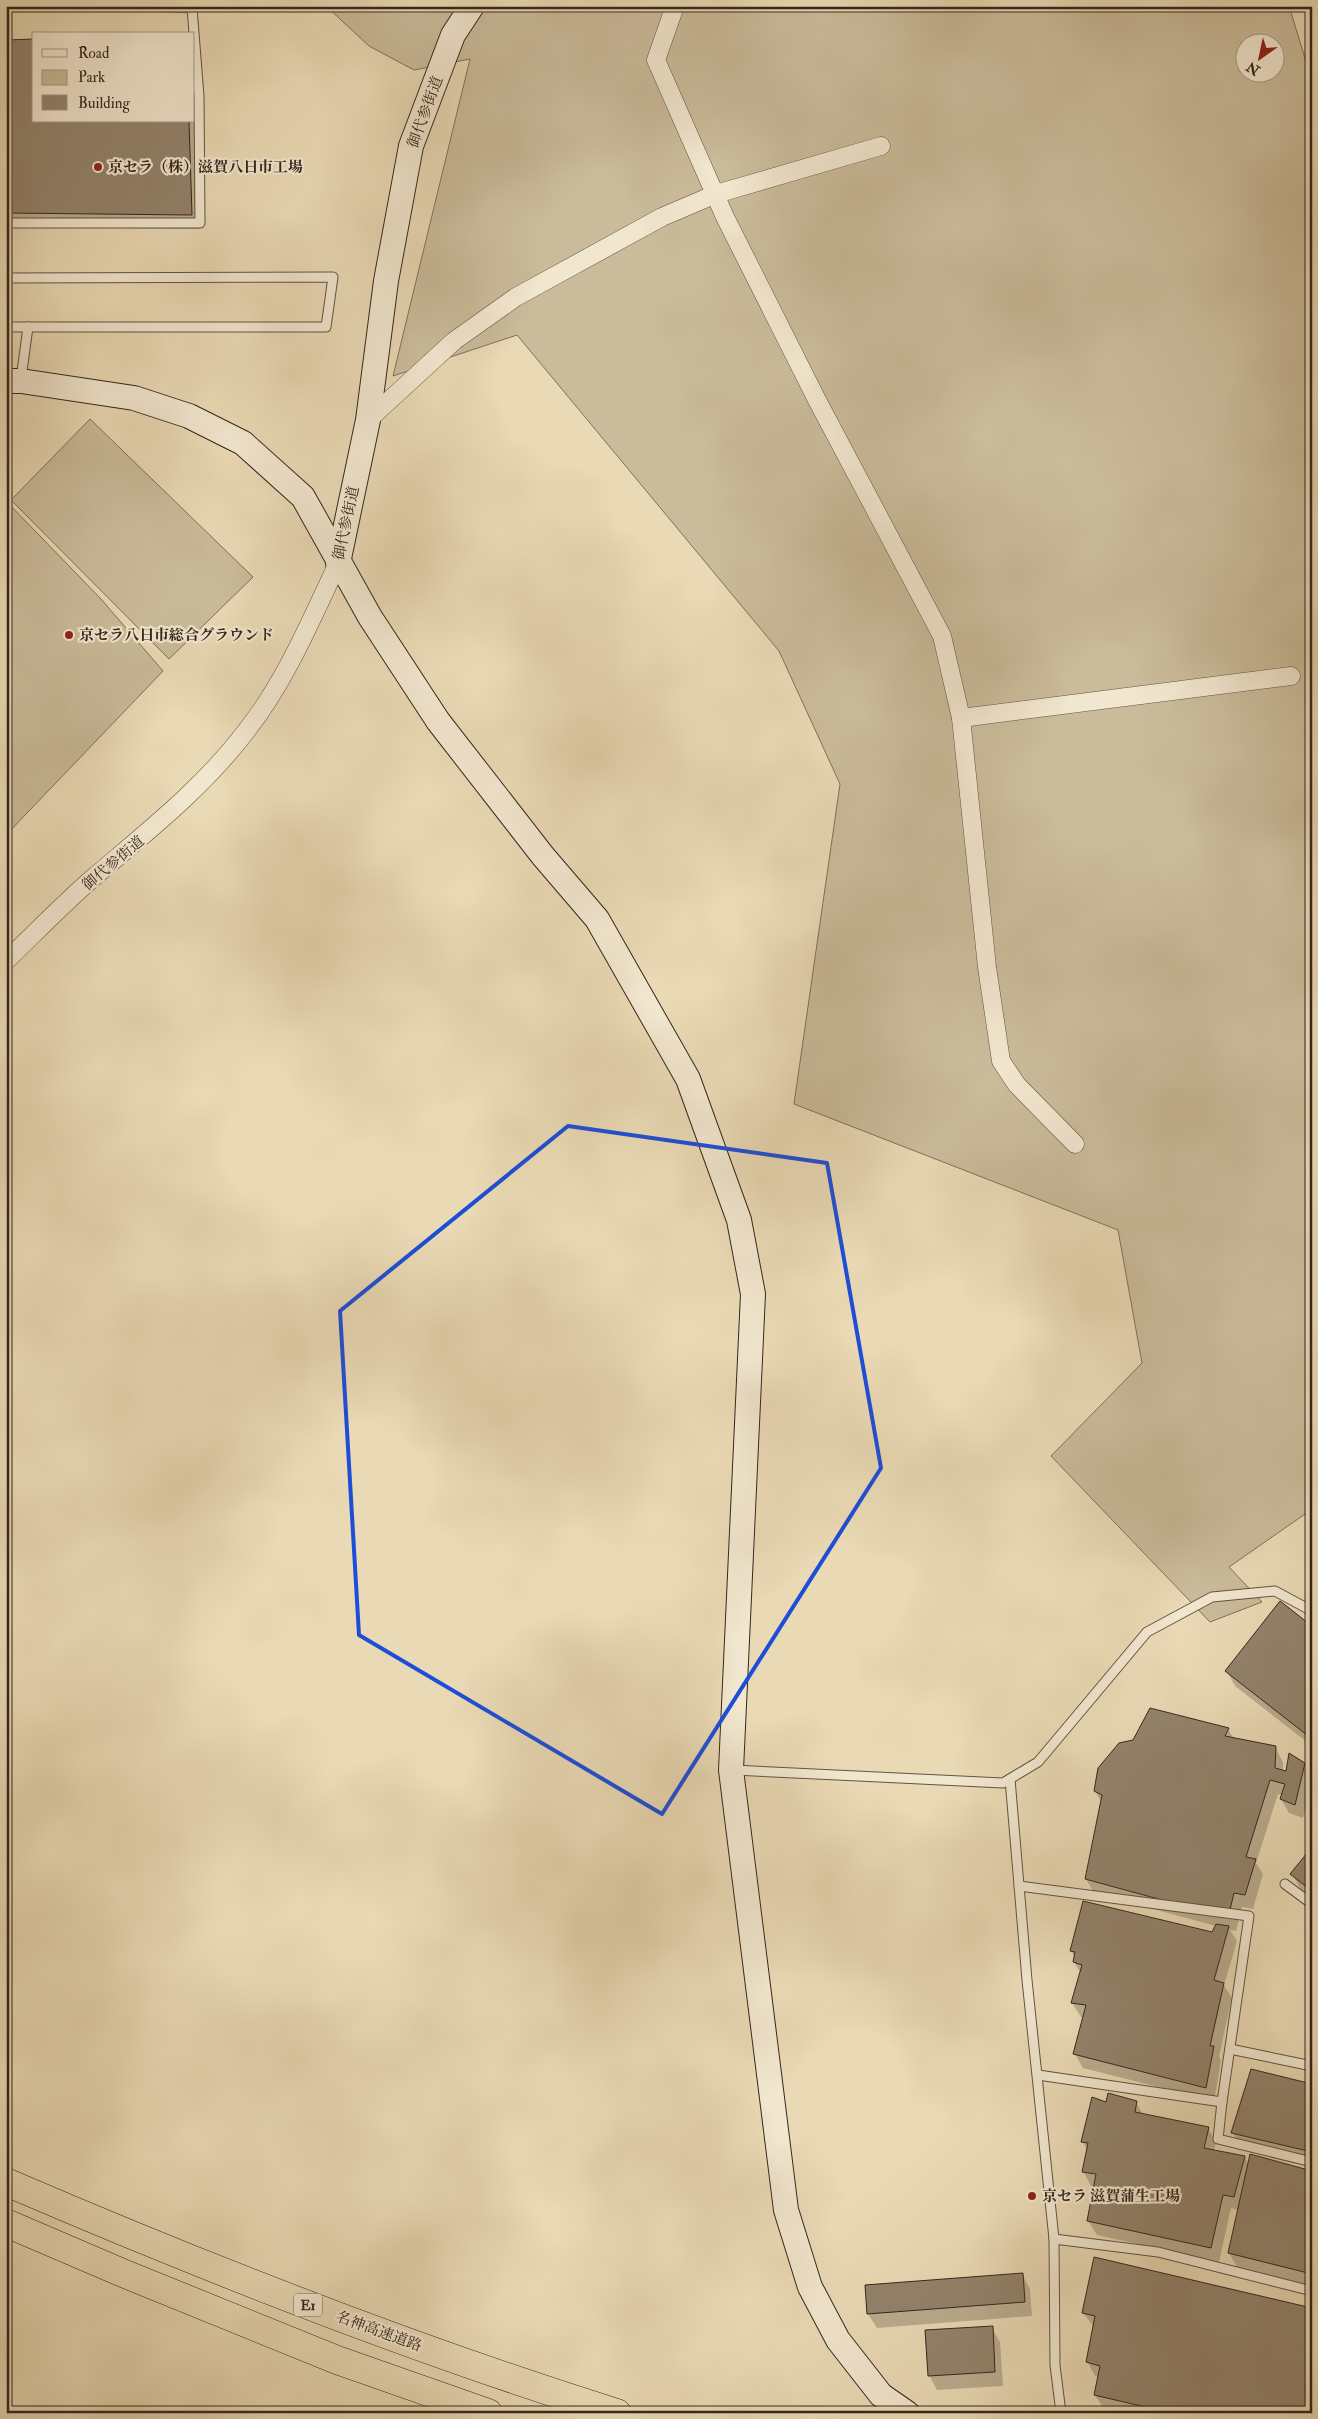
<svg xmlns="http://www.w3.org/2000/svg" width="1318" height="2419" viewBox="0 0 1318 2419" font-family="'IM FELL Double Pica','Noto Serif JP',serif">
<rect width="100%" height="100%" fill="#e9d9b4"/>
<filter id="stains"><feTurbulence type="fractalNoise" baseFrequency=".004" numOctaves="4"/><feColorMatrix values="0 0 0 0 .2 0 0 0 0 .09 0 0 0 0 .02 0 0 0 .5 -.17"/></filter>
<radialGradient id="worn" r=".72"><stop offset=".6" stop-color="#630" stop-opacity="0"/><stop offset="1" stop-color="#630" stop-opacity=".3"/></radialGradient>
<!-- green -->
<g fill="#cabb9a" stroke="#80705c" fill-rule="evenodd">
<path d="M326 6H1289L1312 81V1513L1308 1512 1229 1567 1262 1602 1210 1622 1051 1456 1142 1363 1118 1230 794 1104 840 784 779 651 517 335 393 376 470 59 414 70 369 46ZM1246 42H1276V72H1246Z"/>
<path d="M90 419 253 577 169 659 11 500Z"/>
<path d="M6 501 101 599 163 671 6 835Z"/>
</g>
<!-- shadow -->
<g fill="#0003">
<path d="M6 41 34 121H194V67L199 229 6 227Z"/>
<path d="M1312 1627V1746L1235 1686 1227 1671Z"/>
<path d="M1228 1729 1234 1739 1275 1747 1283 1762V1772L1286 1773 1304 1764 1312 1780 1303 1818 1289 1813 1281 1799 1282 1795 1278 1794 1256 1863 1263 1874 1253 1909 1242 1907 1236 1931 1230 1930 1237 1941 1224 1985 1232 1998 1219 2056 1221 2061 1214 2101 1083 2068 1075 2054 1084 2017H1081L1072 2003 1081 1974 1074 1962 1075 1958 1071 1951 1213 1934 1216 1926 1094 1893 1086 1879 1102 1803 1095 1791Z"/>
<path d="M1312 1849V1897L1300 1888 1292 1874Z"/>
<path d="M1312 2042V2055L1309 2051Z"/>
<path d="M1312 2086V2163L1241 2147 1233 2133Z"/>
<path d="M1136 2102 1144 2116 1208 2128 1216 2142 1214 2151 1245 2157 1249 2165 1312 2172V2286L1237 2267 1229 2253 1239 2210 1231 2208 1219 2262 1097 2235 1088 2221 1095 2186H1091L1083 2171 1087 2150 1083 2142 1107 2104Z"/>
<path d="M1022 2274 1030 2289 1032 2316 877 2328 868 2314 866 2287Z"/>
<path d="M1312 2309V2413H1120L1104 2409 1095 2395 1099 2377 1095 2376 1087 2361 1094 2327 1083 2313Z"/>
<path d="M992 2328 1000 2342 1003 2386 937 2390 929 2375Z"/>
</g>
<!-- building -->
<g fill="#93836c" stroke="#35261d">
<path d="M34 39V121H189L192 215 6 213V40Z"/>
<path d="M1280 1601 1312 1626V1739L1225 1671Z"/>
<path d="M1150 1708 1229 1728 1225 1736 1276 1746 1275 1768 1286 1771 1289 1753 1305 1763 1295 1805 1280 1799 1285 1784 1270 1780 1246 1857 1256 1859 1245 1895 1234 1893 1228 1918 1085 1879 1102 1795 1094 1791 1098 1768 1119 1743 1133 1740Z"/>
<path d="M1312 1847V1891L1290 1874Z"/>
<path d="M1083 1901 1212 1932 1216 1924 1229 1926 1214 1980 1224 1983 1210 2046H1214L1206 2088 1073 2054 1086 2005 1071 2003 1082 1965 1073 1962 1075 1952 1070 1951Z"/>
<path d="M1251 2069 1312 2084V2152L1231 2133Z"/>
<path d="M1108 2093 1137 2101 1135 2112 1209 2127 1204 2148 1245 2156 1234 2197 1223 2195 1211 2248 1087 2221 1096 2174 1082 2172 1088 2143 1081 2142 1092 2097 1106 2102Z"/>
<path d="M1250 2154 1312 2171V2274L1228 2253Z"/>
<path d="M1094 2257 1312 2308V2413H1171L1094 2395 1100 2366 1086 2362 1095 2316 1082 2313Z"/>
<path d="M1023 2273 1025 2302 867 2314 865 2285Z"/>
<path d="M993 2326 995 2372 928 2376 925 2330Z"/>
</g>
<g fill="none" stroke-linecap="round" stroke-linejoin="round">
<defs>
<g id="lane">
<path d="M6 223H200L199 96 192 8 146 6"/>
<path d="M6 278 333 277 326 327H6"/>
<path d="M21 379 28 327"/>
<path d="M733 1770 1003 1783 1038 1762 1147 1632 1212 1597 1275 1591 1312 1611"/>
<path d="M1010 1779 1027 1980 1054 2239 1055 2365 1061 2413"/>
<path d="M1285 1884 1312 1904"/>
<path d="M1019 1886 1249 1916 1222 2102 1038 2075"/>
<path d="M1230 2049 1312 2066"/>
<path d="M1222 2102 1218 2139 1312 2162"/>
<path d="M1054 2239 1158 2252 1312 2291"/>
</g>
<g id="street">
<path d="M675 6 656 60 725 217 817 400 942 636 961 718 987 967 1001 1061 1017 1085 1075 1144"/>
<path d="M368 420 454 341 516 297 662 217 716 194 881 146"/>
<path d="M961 718 1291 676"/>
<path d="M6 961C35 933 63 904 94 877 148 831 204 787 247 730 286 680 311 620 338 563"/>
</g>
<g id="secondary">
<path d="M6 381H21L134 398 189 416 243 443 303 497 370 617 438 721 543 856 597 919 688 1079 739 1220 753 1294 731 1770 786 2210 810 2287 838 2340 881 2395 907 2413"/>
<path d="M338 563 368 420 386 281 411 146 453 35 472 6"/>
</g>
<g id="highway">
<path d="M6 2182C206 2268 409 2348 617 2413"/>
<path d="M6 2223 125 2274 337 2360 488 2413"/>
</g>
</defs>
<!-- lane casing -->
<use href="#lane" stroke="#625343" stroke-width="11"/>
<!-- street casing -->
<use href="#street" stroke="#625343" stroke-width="19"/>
<!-- secondary casing -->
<use href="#secondary" stroke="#35261d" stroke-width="26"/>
<!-- highway casing -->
<use href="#highway" stroke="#35261d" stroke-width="29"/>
<!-- lane -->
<use href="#lane" stroke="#f1e6ce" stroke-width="9"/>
<!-- street -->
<use href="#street" stroke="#f1e6ce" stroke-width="18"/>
<!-- secondary -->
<use href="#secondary" stroke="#f1e6ce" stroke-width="24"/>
<!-- highway -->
<use href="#highway" stroke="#e9d9b4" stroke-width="28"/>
</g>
<!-- marked area -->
<path fill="none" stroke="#1d4ed8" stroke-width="4" stroke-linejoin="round" d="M568 1126 827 1163 881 1468 662 1814 359 1635 340 1311Z"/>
<!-- markers -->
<g fill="#8f2418" stroke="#f1e6ce" stroke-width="2">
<circle cx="98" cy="167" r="5"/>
<circle cx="69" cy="635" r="5"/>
<circle cx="1032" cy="2196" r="5"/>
</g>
<g text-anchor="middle" stroke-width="4.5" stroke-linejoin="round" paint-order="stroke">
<!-- shield labels -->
<rect fill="#f1e6ce" stroke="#6d6052" stroke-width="1" x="294" y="2293.5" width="28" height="23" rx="4"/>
<g font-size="14" font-weight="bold" fill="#35261d">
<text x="308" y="2310">E1</text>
</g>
<!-- street labels -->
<g font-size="15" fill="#35261d" stroke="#f1e6ce">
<text transform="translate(425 112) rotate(-70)" y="5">御代参街道</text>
<text transform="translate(346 523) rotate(-78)" y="5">御代参街道</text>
<text transform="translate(113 863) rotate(-40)" y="5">御代参街道</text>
<text transform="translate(379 2331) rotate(20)" y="5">名神高速道路</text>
</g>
<!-- poi labels -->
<g font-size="15" font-weight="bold" fill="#35261d" stroke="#f1e6ce" text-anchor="start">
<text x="108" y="172">京セラ（株）滋賀八日市工場</text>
<text x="79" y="640">京セラ八日市総合グラウンド</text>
<text x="1042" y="2201">京セラ 滋賀蒲生工場</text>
</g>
</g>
<!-- margin -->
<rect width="1318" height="2419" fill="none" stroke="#e9d9b4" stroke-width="25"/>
<rect x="8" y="8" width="1303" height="2404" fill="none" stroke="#35261d" stroke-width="2.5"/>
<rect x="12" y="12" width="1293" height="2394" fill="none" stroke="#35261d"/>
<!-- legend -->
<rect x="32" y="32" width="162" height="90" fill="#f1e6ce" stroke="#a69987"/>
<rect x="42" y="49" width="25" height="8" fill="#f1e6ce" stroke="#a69987"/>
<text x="78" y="58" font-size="15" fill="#35261d">Road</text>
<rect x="42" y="70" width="25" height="15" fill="#cabb9a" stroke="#a69987"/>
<text x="78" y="82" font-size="15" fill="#35261d">Park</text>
<rect x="42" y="95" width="25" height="15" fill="#93836c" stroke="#a69987"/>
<text x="78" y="108" font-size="15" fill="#35261d">Building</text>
<!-- north arrow -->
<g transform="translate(1260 58) rotate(213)"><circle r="24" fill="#f1e6ce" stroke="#a69987"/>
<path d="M0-4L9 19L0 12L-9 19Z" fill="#8f2418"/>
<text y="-8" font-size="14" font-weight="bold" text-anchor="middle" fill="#35261d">N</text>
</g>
<rect width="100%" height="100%" filter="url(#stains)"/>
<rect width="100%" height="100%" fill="url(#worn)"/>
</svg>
